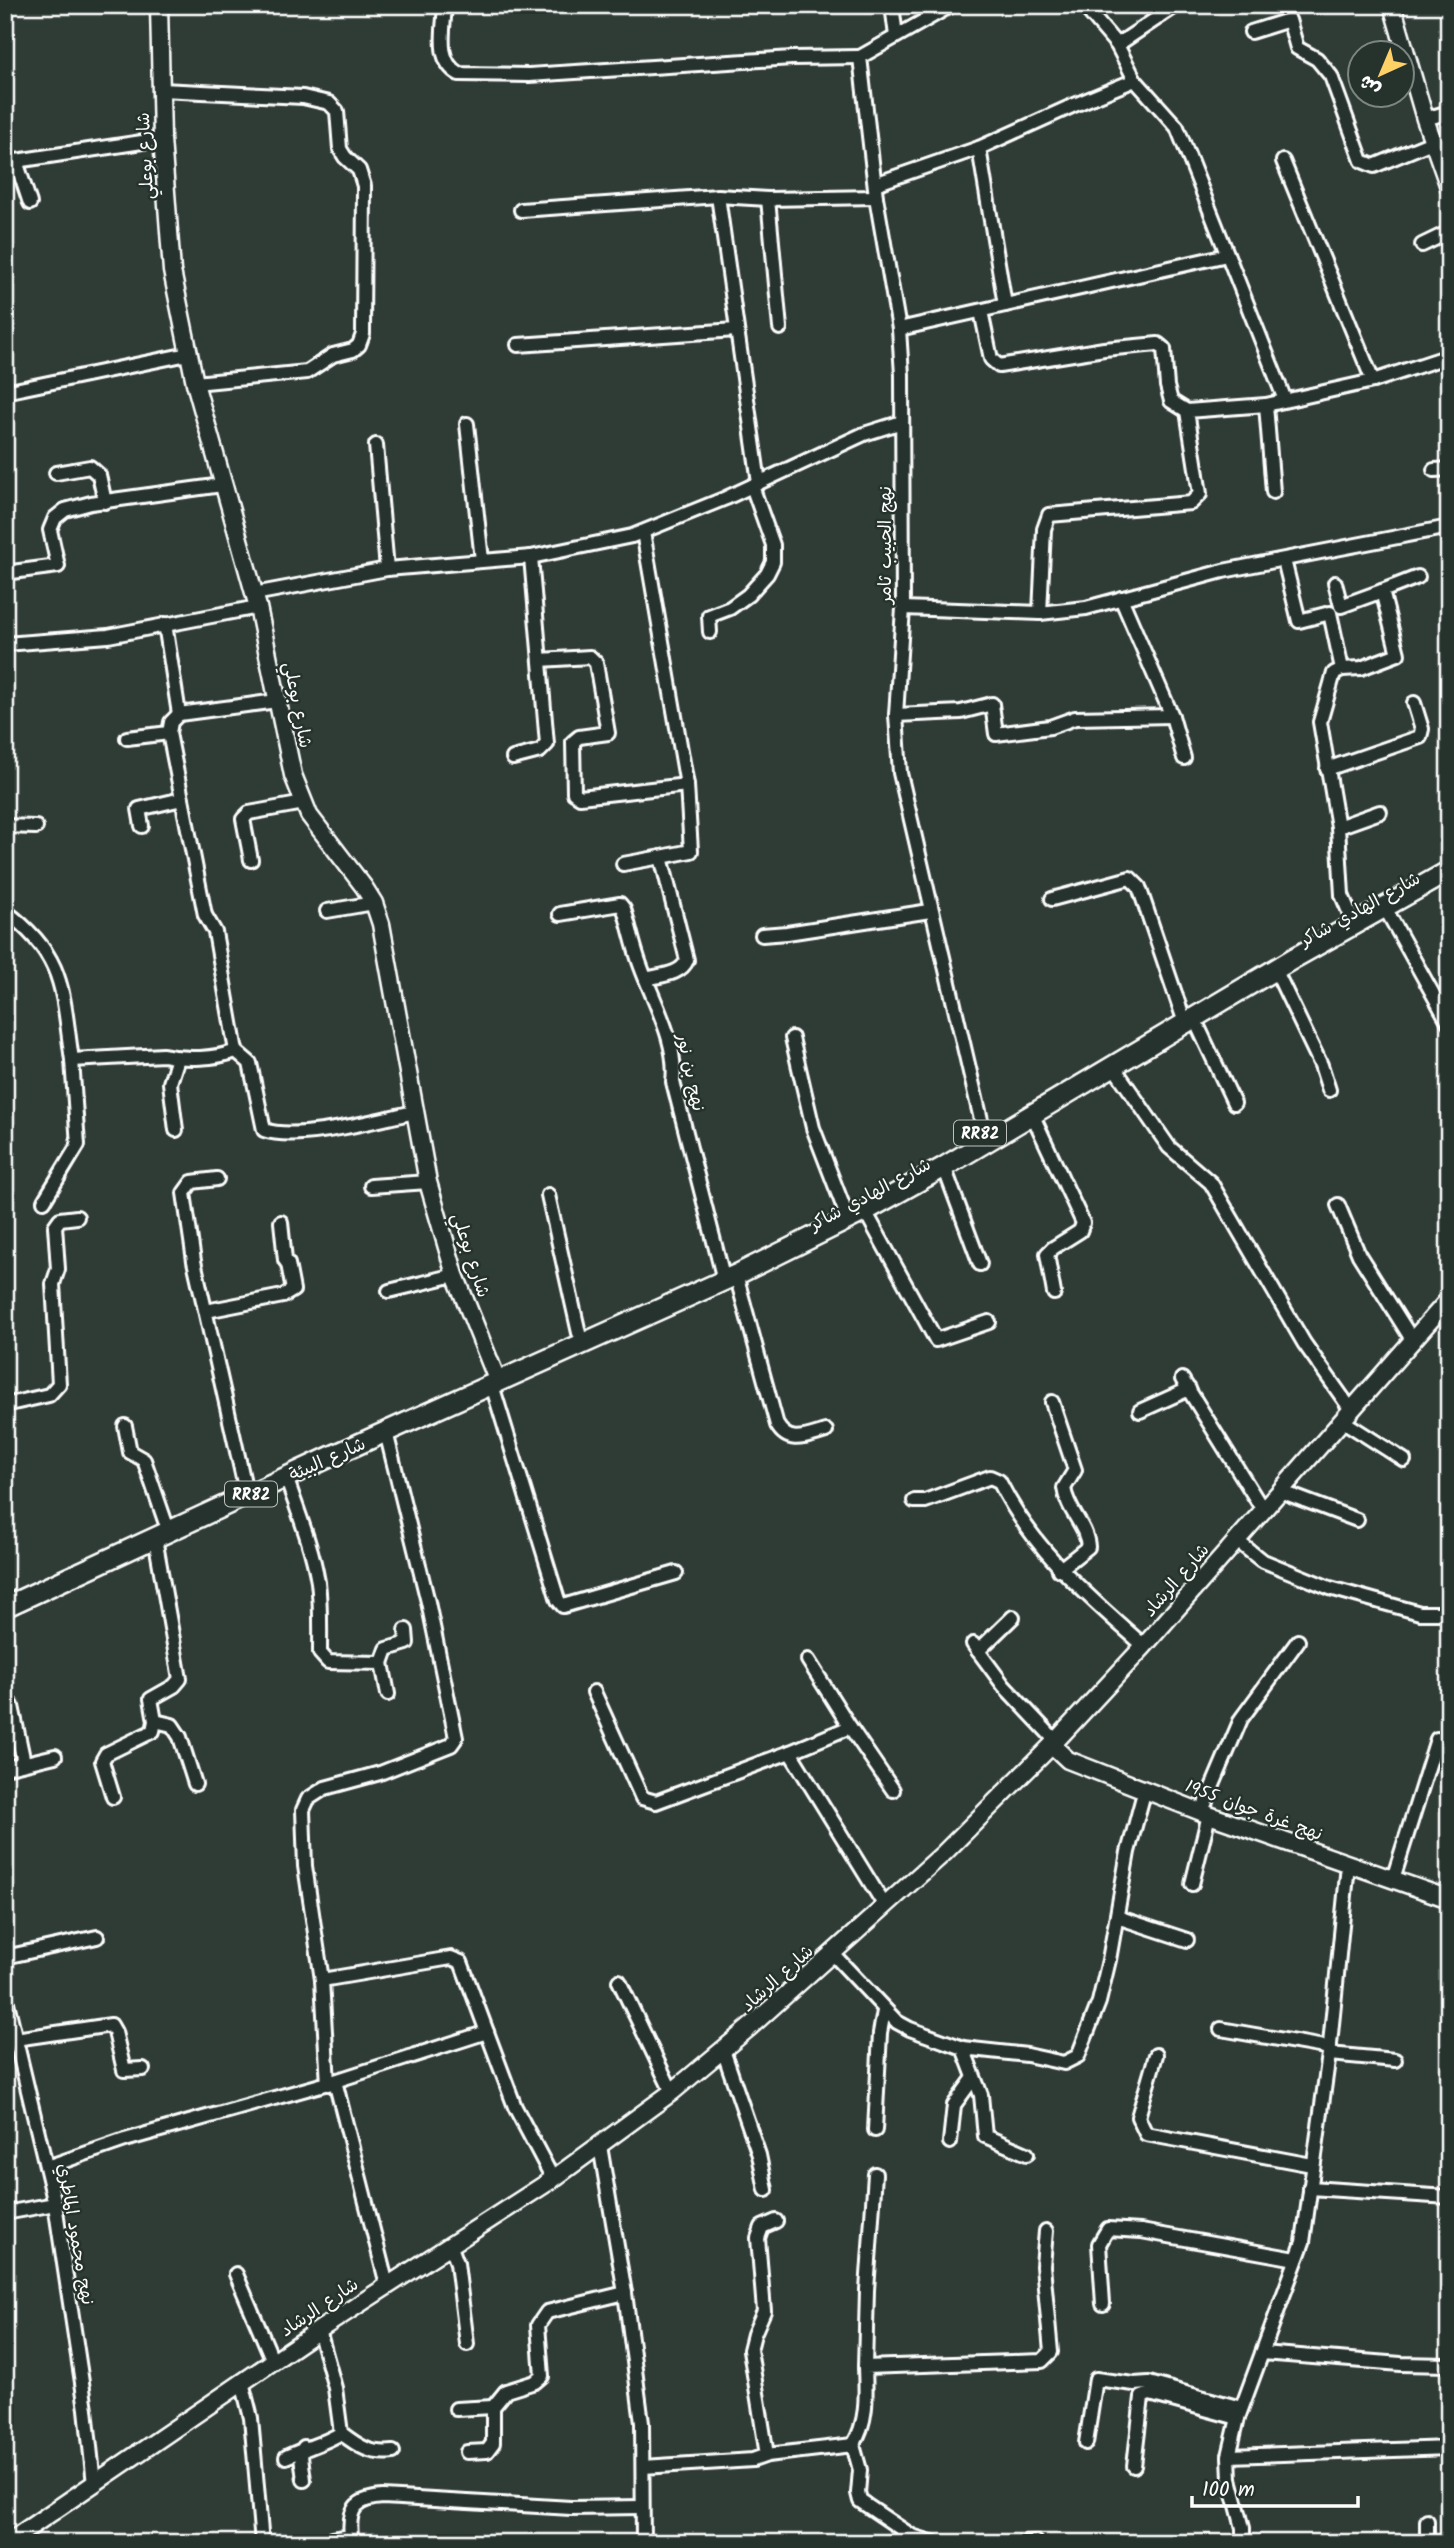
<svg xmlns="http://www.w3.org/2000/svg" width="1454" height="2548" viewBox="0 0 1454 2548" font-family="Kalam,'Playpen Sans Arabic',sans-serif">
<rect width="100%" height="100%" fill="#2f3b35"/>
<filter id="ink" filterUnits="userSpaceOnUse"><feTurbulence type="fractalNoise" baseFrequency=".0143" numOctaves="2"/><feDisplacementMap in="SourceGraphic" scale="14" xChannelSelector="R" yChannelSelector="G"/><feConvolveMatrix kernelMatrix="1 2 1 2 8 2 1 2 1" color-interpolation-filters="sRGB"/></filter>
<g filter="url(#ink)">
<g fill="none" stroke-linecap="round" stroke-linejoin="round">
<defs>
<g id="minor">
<path d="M445 5C444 29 435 61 459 74L529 75 792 58 860 57"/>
<path d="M892 5 896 36"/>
<path d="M952 5 860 57 876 197 899 329 902 375 903 608 896 715 900 773 986 1141"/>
<path d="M1083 5 1117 45 1135 80 1177 127 1285 400"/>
<path d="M1251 32 1289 20 1297 48 1317 59 1331 76 1362 161 1374 166 1432 142"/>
<path d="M1117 45 1177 5"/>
<path d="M161 90 303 97 329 103 337 111 340 149 345 157 359 170 364 186 363 334 359 345 353 350 333 355 307 372 195 383"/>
<path d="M1425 119 1449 112"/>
<path d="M979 148 1005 305"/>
<path d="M1283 161 1373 381"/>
<path d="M875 184 979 148 1072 106 1135 80"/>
<path d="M718 196 759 483"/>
<path d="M768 199 780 328"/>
<path d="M30 203 16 161 162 139"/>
<path d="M521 210 718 196 768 199 876 197"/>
<path d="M1422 245 1449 232"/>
<path d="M981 311 991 359 999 366 1104 349 1158 344 1164 349 1167 386 1171 401 1187 411"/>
<path d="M899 329 1227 255"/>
<path d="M518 345 736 330"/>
<path d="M5 392 188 354"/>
<path d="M1266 405 1273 492"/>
<path d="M467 424 482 560"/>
<path d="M376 445 387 569"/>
<path d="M1434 470 1449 469"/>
<path d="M56 473 90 467 99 475 105 502"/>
<path d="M643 532 687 785 691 851 661 857"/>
<path d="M1284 560 1299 621 1330 613 1342 669 1334 673 1320 722 1338 827 1342 895 1354 924"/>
<path d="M12 572 58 566 50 530 55 518 65 510 91 503 222 485"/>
<path d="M1335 583 1341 606 1382 591"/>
<path d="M254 594 387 569 531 557 632 536 726 498 864 434 902 422"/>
<path d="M1121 598 1172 716 1184 758"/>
<path d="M903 608 1040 613 1086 608 1223 571 1449 527"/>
<path d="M1040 613 1044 529 1049 515 1191 503 1200 494 1187 411 1266 405 1373 381 1449 356"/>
<path d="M165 624 179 714 277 701"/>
<path d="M710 632 709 616 730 608 748 595 767 574 773 562V545L752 486"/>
<path d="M5 644 108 636 258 607"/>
<path d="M540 660 590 657 596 663 608 733 579 737 573 742 574 793 580 797 687 785"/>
<path d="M1342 669 1361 668 1398 654 1382 591 1418 577"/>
<path d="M179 714 171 722 169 733 205 915 215 932 236 1051"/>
<path d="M896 715 961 712 992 704 996 734 1050 727 1075 718 1172 716"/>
<path d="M127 738 169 733"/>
<path d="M513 758 540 751 547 744 531 557"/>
<path d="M1327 769 1420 737 1422 729 1414 703"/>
<path d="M5 826 36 827"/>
<path d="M142 826 139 809 182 799"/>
<path d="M1338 827 1380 812"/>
<path d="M251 860 243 819 249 813 304 803"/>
<path d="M623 864 661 857 687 960C681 975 660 975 646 979"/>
<path d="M1052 899 1130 878 1139 887 1182 1014"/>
<path d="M1384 906 1449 1023"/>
<path d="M5 911C66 956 62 992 72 1060L163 1055C186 1060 215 1059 236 1051L250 1063 264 1130C299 1142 376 1120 415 1112"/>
<path d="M327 911 374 903"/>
<path d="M560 914 620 904 624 909C630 928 634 949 641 967 654 1003 678 1043 673 1082L724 1280"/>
<path d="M762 935 787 933 930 911"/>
<path d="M1275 969 1321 1065 1329 1090"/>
<path d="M1194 1018 1234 1103"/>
<path d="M792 1038 813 1128 845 1211"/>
<path d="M1113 1066 1169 1147 1211 1183 1304 1343 1352 1411"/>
<path d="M1032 1114 1083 1223 1080 1231 1053 1248 1047 1254 1054 1293"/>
<path d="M176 1130 170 1083 178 1058"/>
<path d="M944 1167 980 1264"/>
<path d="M217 1179 192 1182 184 1193 194 1261 247 1496"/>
<path d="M371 1186 428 1182"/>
<path d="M548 1195 579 1333"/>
<path d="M44 1201 78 1145 72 1060"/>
<path d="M1338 1205 1359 1255 1413 1341"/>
<path d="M865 1211 936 1340 989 1322"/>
<path d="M736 1275 777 1425C789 1446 807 1436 826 1431"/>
<path d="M389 1291 455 1275"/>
<path d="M206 1311 283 1296 293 1290 288 1264 285 1260 281 1222"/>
<path d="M1182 1379 1263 1510"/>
<path d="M492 1385 558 1600 563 1606 676 1573"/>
<path d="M1052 1402 1075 1470 1064 1488C1067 1511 1087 1525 1088 1547L1059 1570"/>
<path d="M5 1405 49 1395 59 1384 53 1284 58 1269 55 1226 60 1219 77 1217"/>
<path d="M1140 1411 1189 1389"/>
<path d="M1343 1421 1404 1460"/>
<path d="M125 1426 130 1452 144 1460 165 1521"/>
<path d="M286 1477C298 1512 312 1546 318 1582 321 1606 320 1630 320 1653L328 1662 382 1663 388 1694"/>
<path d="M1280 1491 1357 1520"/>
<path d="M914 1501H925L990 1477 999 1481C1035 1553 1086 1594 1144 1646"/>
<path d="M1236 1540 1261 1560 1330 1588 1420 1613H1449"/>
<path d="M973 1644 1004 1686 1056 1741"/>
<path d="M978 1651 1013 1617"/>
<path d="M382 1663 387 1649 407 1643 406 1630"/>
<path d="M594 1692 642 1798 656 1802 790 1752 885 1906"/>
<path d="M5 1698 12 1706 23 1758 21 1763"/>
<path d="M155 1721 172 1725 180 1737 195 1784"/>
<path d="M850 1727 893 1790"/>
<path d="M790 1752 850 1727 808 1660"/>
<path d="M5 1768 55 1756"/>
<path d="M113 1797 102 1761 106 1754 153 1731 155 1721 151 1699 174 1686 180 1679 155 1538"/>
<path d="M1202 1811 1241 1719 1298 1641"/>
<path d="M1393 1879 1437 1739"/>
<path d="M1192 1884 1209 1815"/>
<path d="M1117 1917 1187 1940"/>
<path d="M833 1954 897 2022 910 2029 963 2048 981 2095 985 2136 1027 2154"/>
<path d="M5 1957 97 1937"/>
<path d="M322 1980 305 1866 303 1810 308 1799 325 1788 380 1773 451 1745 456 1738 428 1602 386 1432"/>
<path d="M619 1981 672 2092"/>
<path d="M5 1994 55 2204 86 2409 94 2484"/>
<path d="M1221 2029 1330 2048"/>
<path d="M15 2039 111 2025 115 2032 124 2070 143 2069"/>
<path d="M963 2048 1027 2055 1064 2063 1078 2056 1099 2002 1109 1960 1128 1852 1145 1789"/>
<path d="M723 2050 759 2155 766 2190"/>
<path d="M1329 2054 1395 2060"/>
<path d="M1156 2055 1138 2117 1146 2134 1312 2165"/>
<path d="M335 2081 387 2285"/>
<path d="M328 2084 322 1980 451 1958 461 1962 487 2032"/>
<path d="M875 2130 880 2033 884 2011"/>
<path d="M950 2142 954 2105 973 2079"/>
<path d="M600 2146 625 2293 642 2423 643 2543"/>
<path d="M47 2167 125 2140 335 2081 487 2032 515 2107 553 2179"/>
<path d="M1310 2188 1449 2197"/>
<path d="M5 2213 55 2204"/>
<path d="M450 2244 457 2263 467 2344"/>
<path d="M236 2274 273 2361"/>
<path d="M1103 2304 1099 2244 1108 2229 1141 2231 1296 2259"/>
<path d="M319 2330 335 2388 341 2433C358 2446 371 2455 393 2452"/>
<path d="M1262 2353 1401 2364 1449 2365"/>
<path d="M865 2367 867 2290 875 2174"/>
<path d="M242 2382 251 2418 262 2543"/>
<path d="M456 2409 493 2407"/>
<path d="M1086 2443 1096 2379 1134 2384 1149 2383 1241 2408"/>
<path d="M853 2445C868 2421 866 2395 865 2367L1042 2361 1051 2352 1043 2266 1046 2231"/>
<path d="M467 2452 487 2451 493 2443V2407L506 2391 535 2382 542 2376 538 2325 547 2312 625 2293"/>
<path d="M767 2455 750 2350 754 2334 764 2311 758 2238 762 2227 776 2221"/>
<path d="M1229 2456 1449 2448"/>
<path d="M286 2457C304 2448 324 2444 341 2433"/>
<path d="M1134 2466 1142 2397 1150 2394 1238 2418"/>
<path d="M643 2467 753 2460 767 2455 853 2445 860 2470 858 2493 860 2501 912 2536 935 2543"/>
<path d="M304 2480 301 2456 304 2447"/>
<path d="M332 2543V2539L351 2536C348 2509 355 2499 383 2497L571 2508 642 2507"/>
<path d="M1022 2543 1035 2542"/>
<path d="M1243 2543V2528L1230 2479 1229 2456 1238 2418 1303 2242 1329 2054 1348 1865"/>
<path d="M1427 2543V2521"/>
</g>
<g id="tertiary">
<path d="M159 5 162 139 172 271 195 383 258 607 293 775 309 815 364 887 374 903 381 924 428 1182 455 1275 498 1382"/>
<path d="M1392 5 1425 119 1449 187"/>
<path d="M1052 1745 1068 1760 1209 1815 1449 1899"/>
<path d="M7 2543 319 2330 553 2179 672 2092 750 2027 944 1853 1052 1745 1144 1646 1449 1299"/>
</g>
<path id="primary" d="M5 1607 332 1456 736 1275 865 1211 944 1167 1296 957 1449 871"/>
</defs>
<!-- minor casing -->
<use href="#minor" stroke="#fff" stroke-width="18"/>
<!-- tertiary casing -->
<use href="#tertiary" stroke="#fff" stroke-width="21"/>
<!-- primary casing -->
<use href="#primary" stroke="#fff" stroke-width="24"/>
<!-- minor -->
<use href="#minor" stroke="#26332d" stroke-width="12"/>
<!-- tertiary -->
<use href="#tertiary" stroke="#26332d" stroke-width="16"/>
<!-- primary -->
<use href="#primary" stroke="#26332d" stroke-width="19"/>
</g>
</g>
<g text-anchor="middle" stroke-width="5" stroke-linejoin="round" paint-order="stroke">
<!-- shield labels -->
<g fill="#26332d" stroke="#bec2c0" stroke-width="2">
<rect x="954" y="1120.5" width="52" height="25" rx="5"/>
<rect x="225" y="1481.5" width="52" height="25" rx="5"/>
</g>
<g font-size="16" font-weight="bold" fill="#fff">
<text x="980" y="1139">RR82</text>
<text x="251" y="1500">RR82</text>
</g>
<!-- street labels -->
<g font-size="18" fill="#fff" stroke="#26332d">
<text transform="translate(145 156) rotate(-93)" y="6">شارع بوعلي</text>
<text transform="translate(885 545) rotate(-90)" y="6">نهج الحبيب ثامر</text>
<text transform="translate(298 705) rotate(79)" y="6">شارع بوعلي</text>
<text transform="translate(1360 909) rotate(-29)" y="6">شارع الهادي شاكر</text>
<text transform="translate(691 1072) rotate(78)" y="6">نهج بن نور</text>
<text transform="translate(870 1194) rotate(-28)" y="6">شارع الهادي شاكر</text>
<text transform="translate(471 1255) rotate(72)" y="6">شارع بوعلي</text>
<text transform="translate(327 1459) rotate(-24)" y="6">شارع البيئة</text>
<text transform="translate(1176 1580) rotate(-49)" y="6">شارع الرشاد</text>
<text transform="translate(1254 1810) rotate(20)" y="6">نهج غرة جوان 1955</text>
<text transform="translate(777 1978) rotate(-42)" y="6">شارع الرشاد</text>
<text transform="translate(76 2234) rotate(80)" y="6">نهج محمود الماطري</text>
<text transform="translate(319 2307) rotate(-34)" y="6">شارع الرشاد</text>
</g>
</g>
<!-- margin -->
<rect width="1454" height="2548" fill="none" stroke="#26332d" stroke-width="28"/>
<rect x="14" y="14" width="1426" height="2520" fill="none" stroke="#fff" stroke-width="2.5" filter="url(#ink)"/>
<!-- north arrow -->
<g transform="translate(1381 74) rotate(224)"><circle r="33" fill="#26332d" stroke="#7d8581" stroke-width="2"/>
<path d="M0-5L12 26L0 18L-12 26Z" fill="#ffd166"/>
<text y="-10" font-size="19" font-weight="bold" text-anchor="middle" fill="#ffffff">ش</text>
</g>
<!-- scale -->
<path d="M1192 2496v10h166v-10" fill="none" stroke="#ffffff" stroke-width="3.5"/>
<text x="1202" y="2496" font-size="21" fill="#ffffff" stroke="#26332d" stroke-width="5" paint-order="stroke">100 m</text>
</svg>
